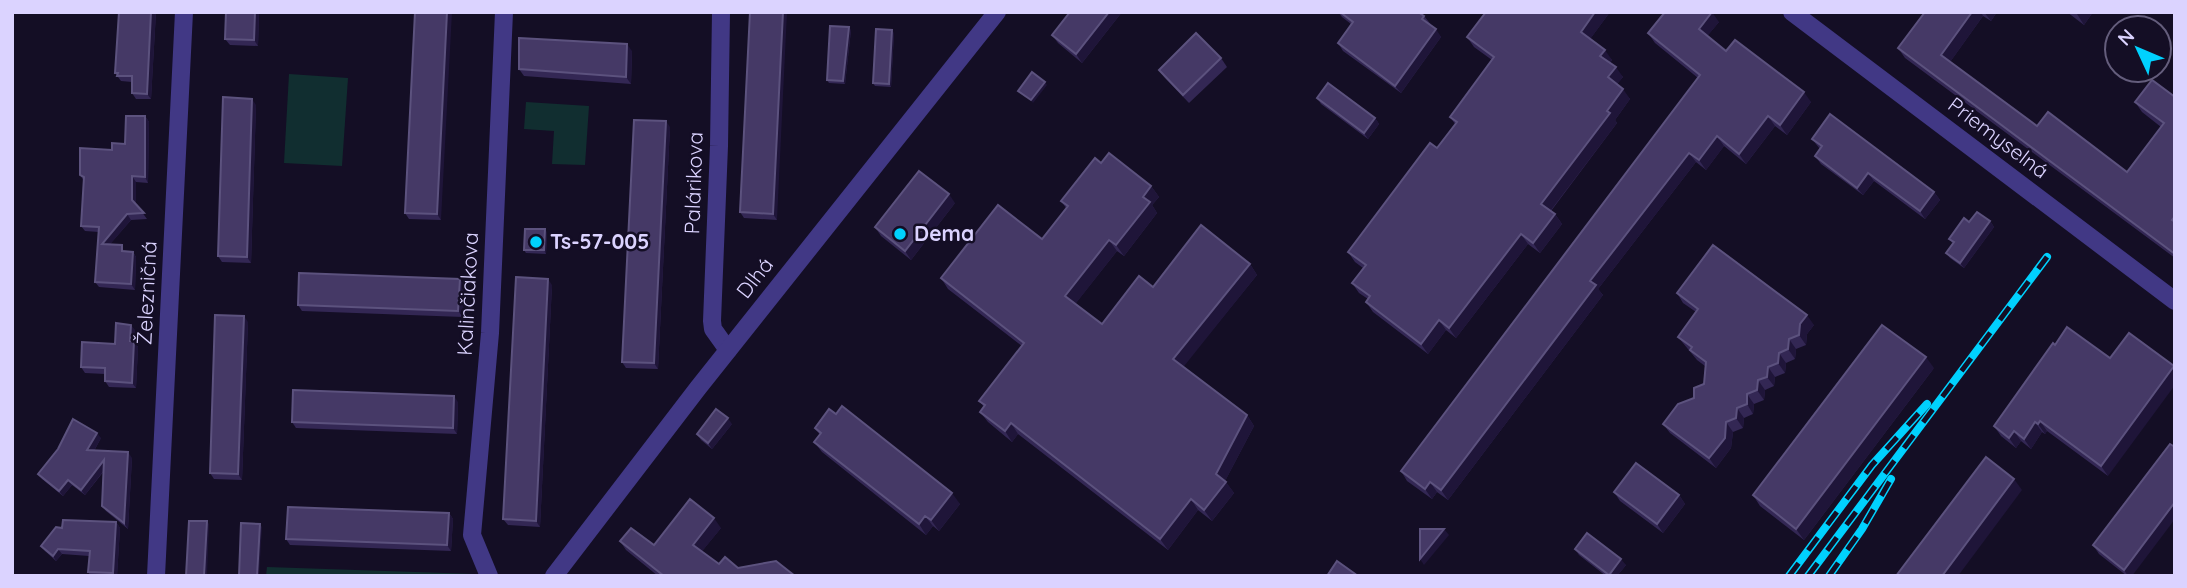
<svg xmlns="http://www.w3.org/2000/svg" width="2187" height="588" viewBox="0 0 2187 588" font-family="Quicksand,sans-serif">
<rect width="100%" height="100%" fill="#140e25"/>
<!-- green -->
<g fill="#112e30">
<path d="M289 74 348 78 342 166 284 163Z"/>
<path d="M526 102 589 106 585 165 552 164 554 131 524 129Z"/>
<path d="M267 567 475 574 476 576H266Z"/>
</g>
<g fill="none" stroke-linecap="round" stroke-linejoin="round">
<!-- street -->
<g stroke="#413885" stroke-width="18">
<path d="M721 12 719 146 712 321 713 329 728 350"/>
<path d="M1792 12 2175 301"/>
<path d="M156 576 184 12"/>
<path d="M489 576 472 535 490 333 504 12"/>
<path d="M554 576 698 388 997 12"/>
</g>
<defs>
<g id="rail">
<path d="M1789 576 1872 465 1927 404"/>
<path d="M1808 576 2047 257"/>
<path d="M1829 576 1862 529 1891 479"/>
</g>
</defs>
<!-- rail casing -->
<use href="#rail" stroke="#00d1fe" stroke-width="8"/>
<!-- rail -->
<use href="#rail" stroke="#140e25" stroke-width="5" stroke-dasharray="16" stroke-linecap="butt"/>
</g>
<!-- wall -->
<g fill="#332754">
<path d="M119 12H156L151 99H136L132 93V82L121 81 115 73Z"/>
<path d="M226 12H259L258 46 230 45 225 39Z"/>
<path d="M415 12 441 220 409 219 405 213Z"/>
<path d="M750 12 777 220 744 218 740 212Z"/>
<path d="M1070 12H1122L1082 63 1058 43 1052 35Z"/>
<path d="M1338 12H1418L1424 16 1441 37 1401 93 1343 51 1338 43 1351 24 1342 17Z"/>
<path d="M1610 12 1590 39 1612 60 1610 63 1623 77 1617 84 1630 99 1615 120 1617 123 1551 211 1555 214 1562 224 1540 253 1528 244 1456 338 1446 330 1428 354 1373 312 1366 302 1368 299 1359 293 1352 283 1363 268 1355 262 1348 252 1437 148 1455 124 1450 117 1492 60 1474 47 1467 37Z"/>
<path d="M1925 12H1997L1991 21 1983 16 1950 62 2037 126 2127 172 2161 127 2142 112 2135 102 2175 97V258L1905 58 1898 48Z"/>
<path d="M2067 12H2093L2084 25Z"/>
<path d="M1719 22 1707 36 1726 51 1811 102 1787 135 1775 126 1746 164 1724 146 1706 170 1696 162 1598 289 1603 295 1448 500 1437 492 1432 499 1407 481 1401 471 1698 78 1655 43 1648 33Z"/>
<path d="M851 30 845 84 829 83 827 80Z"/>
<path d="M894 33 891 87 875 86 873 83Z"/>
<path d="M632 51 631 84 524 76 519 69Z"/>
<path d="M1221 58 1227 67 1189 103 1165 78 1159 70Z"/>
<path d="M1317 98 1375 118 1379 124 1368 139 1321 104Z"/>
<path d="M256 105 251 263 222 262 218 256Z"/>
<path d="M145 116 149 122 148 183 136 182V204L147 219 131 220 110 244 126 251 133 252 136 257 135 290 99 287 95 282 99 232 85 231 81 226 84 181 80 175 125 144Z"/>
<path d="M670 127 658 369 626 368 622 362Z"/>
<path d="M1812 139 1934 192 1940 200 1925 219 1874 181 1863 195 1821 164 1815 156 1820 149Z"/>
<path d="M1101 163 1151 186 1159 197 1152 205 1157 213 1124 256 1117 251 1075 304 1102 324 1153 287 1250 264 1257 275 1183 366 1247 415 1254 426 1225 481 1234 493 1212 521 1198 510 1168 550 1018 434 1012 442 988 422 980 412 984 407 979 401 1022 346 948 289 941 278 1042 239 1066 208 1061 201Z"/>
<path d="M955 203 911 260 881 236 875 227Z"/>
<path d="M1990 221 1994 227 1964 268 1950 258 1946 253 1953 244 1949 239 1969 222Z"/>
<path d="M547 232 546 254 526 253 524 250Z"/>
<path d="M464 285 463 317 302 311 298 305Z"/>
<path d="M552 285 540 527 508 525 503 519Z"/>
<path d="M1677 293 1814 325 1807 334 1806 345 1796 349 1795 359 1786 363 1785 373 1775 377 1774 386 1765 390 1764 400 1754 404 1753 414 1744 418 1743 428 1733 432 1731 448 1716 468 1670 433 1663 424 1694 398 1704 384 1705 366 1697 360 1678 337 1696 312 1683 303Z"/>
<path d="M248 322 242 480 214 479 210 473Z"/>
<path d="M135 330 134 341 138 347 136 388 109 387 105 381V374L85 373 81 367Z"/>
<path d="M2053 343 2108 476 2047 431 2045 434 2042 432 2031 449 2021 441 2016 448 2001 436 1994 426Z"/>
<path d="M1934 368 1804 540 1760 506 1753 495Z"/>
<path d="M458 402 457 434 296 428 292 422Z"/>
<path d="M732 424 712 449 701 440 697 434Z"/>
<path d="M815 428 960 504 939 531 933 526 926 535 822 452 814 442 820 435Z"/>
<path d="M101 438 94 451 132 458 128 529 106 511 102 506 104 471 85 495 72 485 63 496 42 479 38 474Z"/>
<path d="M1614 492 1679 495 1685 504 1663 533 1620 501Z"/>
<path d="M449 513 453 519 451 551 290 545 286 539Z"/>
<path d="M116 522 120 528 117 576H91L88 572 89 556 62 554 56 561 45 551 41 546 62 528Z"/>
<path d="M721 528 702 551 719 564 795 576H658L626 550 620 541 654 545Z"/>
<path d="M2093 545 2132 576H2127L2099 554Z"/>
<path d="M1575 549 1626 565 1617 576H1606L1579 555Z"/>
</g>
<!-- shaded-wall -->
<g fill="#1f1539">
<path d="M151 12H156L151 99 147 94Z"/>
<path d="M255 12H259L258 46 254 40Z"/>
<path d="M447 12H452L441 220 437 214Z"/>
<path d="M783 12H787L777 220 773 214Z"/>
<path d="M1109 12H1122L1082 63 1076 54Z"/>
<path d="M1595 12H1610L1588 42 1581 32Z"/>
<path d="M1712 12 1719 22 1705 39 1699 29Z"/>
<path d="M1972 12H1981L1983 16 1948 65 1941 55Z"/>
<path d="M1984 12H1997L1991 21Z"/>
<path d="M2078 12H2093L2084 25 2077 14Z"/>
<path d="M849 27 851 30 845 84 843 81Z"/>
<path d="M1436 29 1441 37 1401 93 1395 86Z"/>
<path d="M892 30 894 33 891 87 889 84Z"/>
<path d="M627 44 632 51 631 84 626 77Z"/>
<path d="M1605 50 1612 60 1608 66 1600 56Z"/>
<path d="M1616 67 1623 77 1615 87 1608 77Z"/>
<path d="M1045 82 1047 85 1033 103 1031 100Z"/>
<path d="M1623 89 1630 99 1615 120 1617 123 1548 214 1541 204Z"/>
<path d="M1804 92 1811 102 1787 135 1780 125Z"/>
<path d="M252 99 256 105 251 263 247 257Z"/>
<path d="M145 116 149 122 148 183 145 177Z"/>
<path d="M1768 116 1775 126 1746 164 1739 154Z"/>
<path d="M1375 118 1379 124 1368 139 1364 133Z"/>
<path d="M666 121 670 127 658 369 654 363Z"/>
<path d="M1717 136 1724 146 1706 170 1699 160Z"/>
<path d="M1689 153 1696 162 1598 289 1603 295 1448 500 1441 490 1590 281Z"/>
<path d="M1868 173 1874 181 1863 195 1857 188Z"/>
<path d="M132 176 136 182V205L132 200Z"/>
<path d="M1151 186 1159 197 1152 205 1157 213 1124 256 1116 245 1143 197Z"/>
<path d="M1934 192 1940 200 1925 219 1920 211Z"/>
<path d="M949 194 955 203 911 260 905 251Z"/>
<path d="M127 214 131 220 106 249 102 244Z"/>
<path d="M1555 214 1562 224 1540 253 1533 243Z"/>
<path d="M1990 221 1994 227 1964 268 1960 263Z"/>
<path d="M545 229 547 232 546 254 544 250Z"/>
<path d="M1521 234 1528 244 1456 338 1449 328Z"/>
<path d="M1109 240 1117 251 1073 307 1065 296Z"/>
<path d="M133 252 136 257 135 290 131 284Z"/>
<path d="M1250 264 1257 275 1181 370 1173 359Z"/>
<path d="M460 279 464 285 463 317 458 311Z"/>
<path d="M548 279 552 285 540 527 536 521Z"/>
<path d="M1807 315 1814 325 1807 334 1806 345 1799 335 1800 324Z"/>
<path d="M244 316 248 322 242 480 238 474Z"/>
<path d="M1439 320 1446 330 1428 354 1421 344Z"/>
<path d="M131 325 135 330 134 341 138 347 136 388 132 383 130 341Z"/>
<path d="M1789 339 1796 349 1795 359 1788 349Z"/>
<path d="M1779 353 1786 363 1785 373 1778 363Z"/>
<path d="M1926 357 1934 368 1804 540 1796 529Z"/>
<path d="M2174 366 2175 385 2108 476 2101 466Z"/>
<path d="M1768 367 1775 377 1774 386 1767 377Z"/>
<path d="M1758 380 1765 390 1764 400 1757 390Z"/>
<path d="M1747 394 1754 404 1753 414 1747 404Z"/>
<path d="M454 396 458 402 457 434 453 428Z"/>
<path d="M1737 408 1744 418 1743 428 1736 418Z"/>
<path d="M1247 415 1254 426 1223 485 1216 474Z"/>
<path d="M728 418 732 424 712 449 708 443Z"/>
<path d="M2040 421 2047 431 2045 434 2038 424Z"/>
<path d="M1726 422 1733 432 1731 448 1716 468 1709 458Z"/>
<path d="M2035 422 2042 432 2031 449 2024 439Z"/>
<path d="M1011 423 1018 434 1012 442 1005 431Z"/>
<path d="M2014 431 2021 441 2016 448 2009 438Z"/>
<path d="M97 433 101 438 91 456 87 450Z"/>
<path d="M128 452 132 458 128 529 124 523Z"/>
<path d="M104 460 108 465 85 495 81 490Z"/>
<path d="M2014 479 2022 490 1958 576H1942Z"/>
<path d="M68 480 72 485 63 496 59 491Z"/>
<path d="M1226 482 1234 493 1212 521 1204 510Z"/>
<path d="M1430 482 1437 492 1432 499 1425 489Z"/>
<path d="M952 493 960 504 939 531 931 520Z"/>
<path d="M1679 495 1685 504 1663 533 1657 524Z"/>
<path d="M1191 499 1198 510 1168 550 1160 539Z"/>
<path d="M2175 502V519L2132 576H2128L2124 570Z"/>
<path d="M449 513 453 519 451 551 447 545Z"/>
<path d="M925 516 933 526 926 535 919 524Z"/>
<path d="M714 518 721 528 700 554 693 545Z"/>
<path d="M207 521 209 524 207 576H204Z"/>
<path d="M116 522 120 528 117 576H115L113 573Z"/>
<path d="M260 524 262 527 259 576H257Z"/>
<path d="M1444 529 1449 535 1424 565 1420 559Z"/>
<path d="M58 549 62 554 56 561 53 556Z"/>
<path d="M1621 559 1626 565 1617 576H1610Z"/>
</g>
<!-- building -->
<g fill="#453966" stroke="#5c527e" stroke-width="2">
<path d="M119 12H151L147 94 132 93V76H117L118 73H115Z"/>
<path d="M226 12H255L254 40 225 39Z"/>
<path d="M415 12H447L437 214 405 213Z"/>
<path d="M750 12H783L773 214 740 212Z"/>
<path d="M1070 12H1109L1076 54 1052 35Z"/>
<path d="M1340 12H1418L1424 16 1422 19 1436 29 1395 86 1338 43 1353 22Z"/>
<path d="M1486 12H1595L1581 32 1605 50 1600 56 1616 67 1608 77 1623 89 1607 111 1610 113 1541 204 1555 214 1533 243 1521 234 1449 328 1439 320 1421 344 1366 302 1370 296 1352 283 1366 265 1348 252 1430 143 1437 148 1457 122 1450 117 1494 57 1467 37Z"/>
<path d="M1665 12H1712L1699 29 1726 51 1735 40 1804 92 1780 125 1768 116 1739 154 1717 136 1699 160 1689 153 1590 281 1596 285 1441 490 1430 482 1425 489 1401 471 1700 75 1648 33Z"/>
<path d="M1925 12H1972L1941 55 2037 126 2048 112 2127 172 2164 123 2135 102 2152 80 2175 97V216L2172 220 2175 222V254L1898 48Z"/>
<path d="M830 26 849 27 843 81 827 80Z"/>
<path d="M876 29 892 30 889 84 873 83Z"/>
<path d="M1196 33 1221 58 1183 95 1159 70Z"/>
<path d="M519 38 627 44 626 77 519 69Z"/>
<path d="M1032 72 1045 82 1031 100 1018 91Z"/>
<path d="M1328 83 1375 118 1364 133 1317 98Z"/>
<path d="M223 97 252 99 247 257 218 256Z"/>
<path d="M1830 114 1934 192 1920 211 1868 173 1857 188 1815 156 1822 146 1812 139Z"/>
<path d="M126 116H145V177L132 176V200L144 213 127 214 102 244 122 245V251L133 252 131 284 95 282 99 227 81 226 84 177 80 175V148L112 150V143L125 144Z"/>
<path d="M634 120 666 121 654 363 622 362Z"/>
<path d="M1109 153 1151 186 1143 197 1150 202 1116 245 1109 240 1065 296 1102 324 1139 276 1153 287 1201 225 1250 264 1173 359 1247 415 1216 474 1226 482 1204 510 1191 499 1160 539 1011 423 1005 431 980 412 985 405 979 401 1024 343 941 278 998 205 1042 239 1068 206 1061 201 1095 158 1101 163Z"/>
<path d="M919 171 949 194 905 251 875 227Z"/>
<path d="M1977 212 1990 221 1960 263 1946 253 1954 242 1949 239 1964 218 1969 222Z"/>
<path d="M525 229H545L544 250H524Z"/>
<path d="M1713 245 1807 315 1800 324 1799 335 1789 339 1788 349 1779 353 1778 363 1768 367 1767 377 1758 380 1757 390 1747 394V404L1737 408 1736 418 1726 422 1725 438 1709 458 1663 424 1678 404 1694 398V388L1704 384 1706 362 1690 350 1692 347 1678 337 1698 309 1677 293Z"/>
<path d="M299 273 460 279 458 311 298 305Z"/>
<path d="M516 277 548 279 536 521 503 519Z"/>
<path d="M215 315 244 316 238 474 210 473Z"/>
<path d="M116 323 131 325 130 341H134L132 383 105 381V368L81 367 82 342 115 344Z"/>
<path d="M1882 325 1926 357 1796 529 1753 495Z"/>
<path d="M2067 327 2110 358 2129 333 2174 366 2101 466 2040 421 2038 424 2035 422 2024 439 2014 431 2009 438 1994 426 2053 343 2055 345Z"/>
<path d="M293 390 454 396 453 428 292 422Z"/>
<path d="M842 406 952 493 931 520 925 516 919 524 814 442 821 433 815 428 829 409 836 414Z"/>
<path d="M716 409 728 418 708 443 697 434Z"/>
<path d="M73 419 97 433 87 450 128 452 124 523 102 506 104 460 81 490 68 480 59 491 38 474 58 449Z"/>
<path d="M2170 444 2175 447V502L2124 570 2093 545Z"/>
<path d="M1986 457 2014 479 1942 576H1896Z"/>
<path d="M1636 463 1679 495 1657 524 1614 492Z"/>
<path d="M690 499 714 518 693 545 719 564 725 557 738 568 776 561 795 576H664L620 541 631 528 654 545Z"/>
<path d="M288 507 449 513 447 545 286 539Z"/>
<path d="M63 520 116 522 113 573 88 572 90 551 58 549 53 556 41 546 56 527 62 528Z"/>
<path d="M189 521H207L204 576H186Z"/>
<path d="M241 523 260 524 257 576H239Z"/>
<path d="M1420 529H1444L1420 559Z"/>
<path d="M1587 533 1621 559 1609 575 1575 549Z"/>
<path d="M1337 561 1358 576H1327Z"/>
</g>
<!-- markers -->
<g fill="#00d1fe" stroke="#140e25" stroke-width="2.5">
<circle cx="900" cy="234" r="7"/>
<circle cx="536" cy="242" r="7"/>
</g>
<g text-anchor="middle" stroke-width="5" stroke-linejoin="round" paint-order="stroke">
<!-- street labels -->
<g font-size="21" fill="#dbd3ff" stroke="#140e25">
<text transform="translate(1998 138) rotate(37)" y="7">Priemyselná</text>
<text transform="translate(694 183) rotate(-88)" y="7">Palárikova</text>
<text transform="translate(755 278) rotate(-52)" y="7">Dlhá</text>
<text transform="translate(147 293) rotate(-87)" y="7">Železničná</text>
<text transform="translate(468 294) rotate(-87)" y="7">Kalinčiakova</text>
</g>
<!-- poi labels -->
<g font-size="21" font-weight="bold" fill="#dbd3ff" stroke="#140e25" text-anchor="start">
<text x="914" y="241">Dema</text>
<text x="550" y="249">Ts-57-005</text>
</g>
</g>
<!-- border -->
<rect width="2187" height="588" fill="none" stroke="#dbd3ff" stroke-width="28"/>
<!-- north arrow -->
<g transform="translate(2138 49) rotate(314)"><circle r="33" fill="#140e25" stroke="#645d7c" stroke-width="2"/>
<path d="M0-5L12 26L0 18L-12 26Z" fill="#00d1fe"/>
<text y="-10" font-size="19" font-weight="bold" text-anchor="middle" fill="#dbd3ff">N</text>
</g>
</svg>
